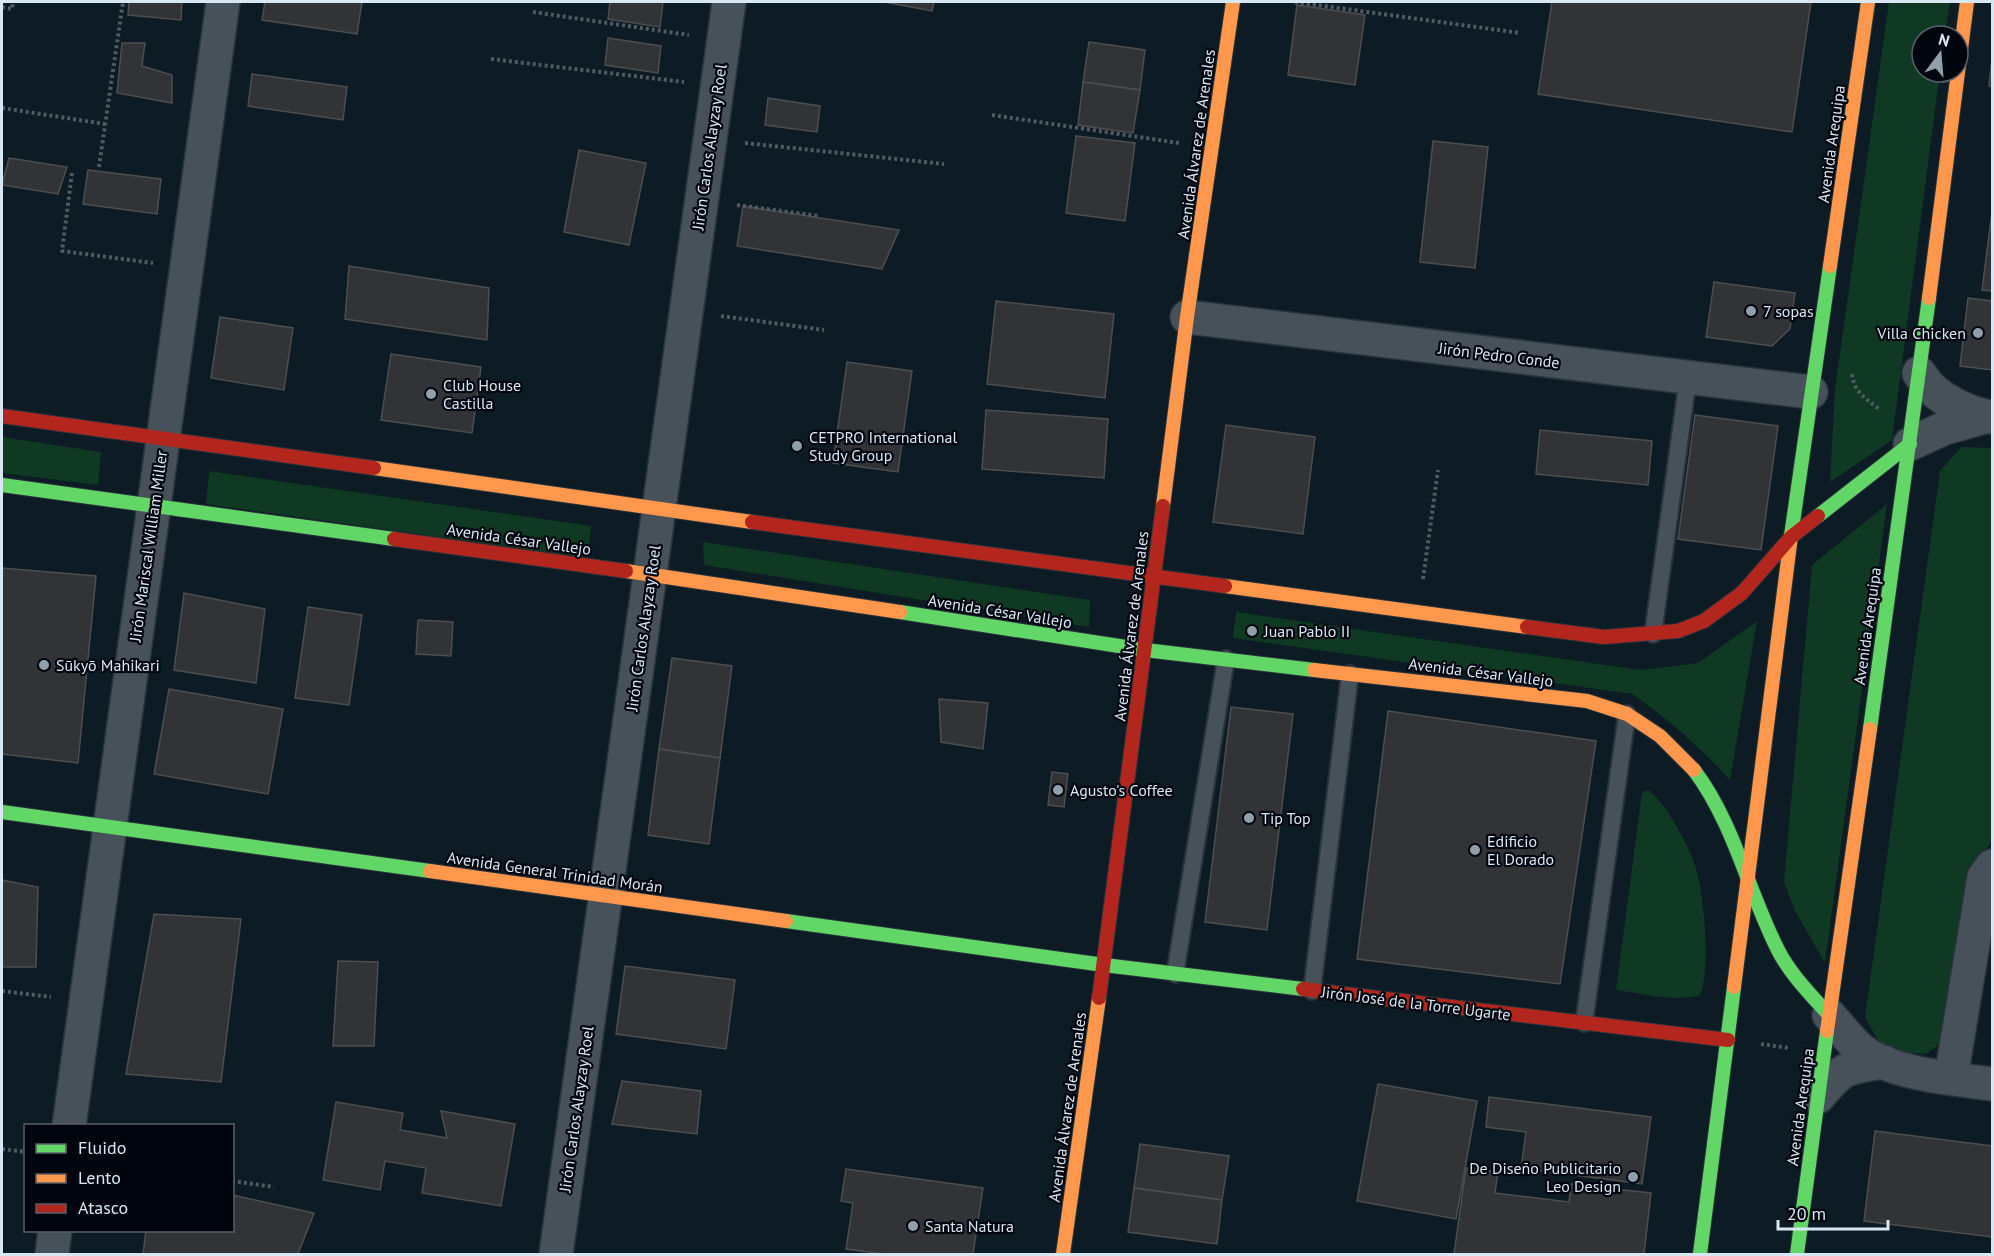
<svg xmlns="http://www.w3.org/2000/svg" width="1994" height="1256" viewBox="0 0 1994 1256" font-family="'PT Sans',sans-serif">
<rect width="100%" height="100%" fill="#0c1b24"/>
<!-- green -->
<g fill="#0f3923">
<path d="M1889 2H1950L1945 36H1922V72H1940L1892 440 1830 482 1835 389Z"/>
<path d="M2 437 101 452 98 485 2 473Z"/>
<path d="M1961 447 1992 448V841L1970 872 1945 1040 1926 1054 1903 1052 1879 1042 1865 1017 1940 471Z"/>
<path d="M209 471 591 526 588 558 206 504Z"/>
<path d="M1887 504 1825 963 1795 911 1784 882 1812 565Z"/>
<path d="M703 542 1090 600 1089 627 704 565Z"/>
<path d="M1236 612 1640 670 1698 663 1757 621 1730 780C1699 746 1669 720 1632 694L1233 638Z"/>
<path d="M1648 790C1666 802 1692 851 1697 872 1704 900 1711 969 1700 995 1673 1003 1642 993 1616 990L1641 800 1643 792Z"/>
</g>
<!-- building -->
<g fill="#323336" stroke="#4d4e4f" stroke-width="1.5">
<path d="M129 2H182L181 20 128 15Z"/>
<path d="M265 2H362L357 34 262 20Z"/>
<path d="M610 2H663L660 27 608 19Z"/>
<path d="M884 2H934L932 11Z"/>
<path d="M1552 2H1811L1792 132 1538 94Z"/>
<path d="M1297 5 1365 15 1355 85 1288 75Z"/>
<path d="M608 38 661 46 658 73 605 65Z"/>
<path d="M1089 42 1145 50 1140 90 1083 82Z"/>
<path d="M122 43H145L142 66 172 75V103L117 93Z"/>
<path d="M1992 59V87L1989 86Z"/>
<path d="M252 74 347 87 343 120 248 106Z"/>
<path d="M1083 82 1140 90 1133 133 1078 125Z"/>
<path d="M768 98 820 106 817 132 765 125Z"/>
<path d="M1076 136 1135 143 1125 221 1066 213Z"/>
<path d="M1433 141 1488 147 1475 268 1420 262Z"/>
<path d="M579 150 646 163 629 245 564 232Z"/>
<path d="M9 158 67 167 58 194 2 185Z"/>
<path d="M88 170 161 179 157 214 83 204Z"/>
<path d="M743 206 899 230 882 269 737 246Z"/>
<path d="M1992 212V291L1982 290Z"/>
<path d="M349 266 489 288 487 340 345 319Z"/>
<path d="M1714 282 1795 293 1790 329 1772 346 1706 337Z"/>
<path d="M1968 298 1992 301V370L1960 366Z"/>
<path d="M996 301 1114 314 1105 398 987 384Z"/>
<path d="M220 317 293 328 284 390 211 378Z"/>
<path d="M391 354 481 367 472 433 381 420Z"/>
<path d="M847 362 912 371 898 472 833 463Z"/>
<path d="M986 410 1108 419 1104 478 982 469Z"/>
<path d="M1695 415 1778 426 1761 550 1678 539Z"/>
<path d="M1226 425 1315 437 1303 534 1213 522Z"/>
<path d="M1540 430 1652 441 1648 485 1536 474Z"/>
<path d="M2 568 96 576 78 763 2 754Z"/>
<path d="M184 593 265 609 256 683 174 670Z"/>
<path d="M308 607 362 615 349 705 295 698Z"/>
<path d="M418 620 453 622 451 656 416 654Z"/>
<path d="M672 658 732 666 720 758 659 749Z"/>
<path d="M169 689 283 709 268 794 154 774Z"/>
<path d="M939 699 988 703 983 749 941 742Z"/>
<path d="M1231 707 1293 714 1267 930 1205 922Z"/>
<path d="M1388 711 1596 741 1560 984 1357 959Z"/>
<path d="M659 749 720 758 709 844 648 835Z"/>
<path d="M1052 772 1068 774 1064 807 1048 805Z"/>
<path d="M2 880 38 887 36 967H2Z"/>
<path d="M154 914 241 919 221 1082 126 1074Z"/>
<path d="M338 961 378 962 374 1046H333Z"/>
<path d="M625 966 735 980 726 1049 616 1034Z"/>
<path d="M622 1081 701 1091 697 1134 612 1124Z"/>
<path d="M1378 1084 1477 1101 1456 1219 1357 1201Z"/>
<path d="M1489 1097 1651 1117 1642 1184 1521 1168 1526 1132 1486 1127Z"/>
<path d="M336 1102 403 1113 400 1130 447 1138 441 1111 515 1124 501 1206 422 1193 426 1168 385 1161 380 1190 323 1180Z"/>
<path d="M1875 1131 1992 1146V1237L1864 1221Z"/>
<path d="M1140 1144 1229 1156 1222 1200 1134 1188Z"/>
<path d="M1466 1168 1498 1172 1495 1193 1569 1202 1571 1184 1651 1193 1644 1254H1454Z"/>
<path d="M846 1169 983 1188 973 1254H884L846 1249 853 1203 841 1201Z"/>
<path d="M1134 1188 1222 1200 1217 1244 1128 1232Z"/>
<path d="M232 1195 314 1213 298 1254H143L146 1230H232Z"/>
</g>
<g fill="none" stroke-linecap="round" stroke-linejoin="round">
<defs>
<g id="lane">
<path d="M1653 634 1688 378"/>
<path d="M1175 974 1226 659"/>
<path d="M1312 991 1350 674"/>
<path d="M1584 1023 1627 714"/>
</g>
<g id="street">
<path d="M1187 317 1811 392"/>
<path d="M1919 373C1923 378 1926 384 1931 388 1945 402 1973 415 1992 417"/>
<path d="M1910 444 1945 428 1984 417"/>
<path d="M1829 1015C1839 1026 1849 1039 1860 1049 1889 1074 1955 1079 1992 1084"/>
<path d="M1951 1078 1984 877 1992 866"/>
<path d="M1818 1097C1843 1067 1845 1068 1884 1062"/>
<path d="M69 1126 223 2"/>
<path d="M52 1254 55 1230"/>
<path d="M556 1254 729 2"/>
</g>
<g id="fast">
<path d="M2 485 394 539"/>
<path d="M1818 516 1910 444"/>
<path d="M1791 536 1830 266"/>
<path d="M900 612 1145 650 1314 670"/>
<path d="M1870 729 1929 298"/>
<path d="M1694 770C1734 823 1748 891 1778 950 1790 974 1811 995 1829 1015"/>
<path d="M2 812 430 871"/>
<path d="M786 921 1104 965 1303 989"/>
<path d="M1700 1254 1734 987"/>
<path d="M1797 1254 1827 1031"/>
</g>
<g id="slow">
<path d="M1830 266 1868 2"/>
<path d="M1929 298 1967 2"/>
<path d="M374 468 752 522"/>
<path d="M1163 506 1187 317 1233 2"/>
<path d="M626 571 900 612"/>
<path d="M1225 586 1527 627"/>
<path d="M1314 670 1587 701 1627 714 1660 736 1694 770"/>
<path d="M430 871 786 921"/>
<path d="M1734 987 1791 536"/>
<path d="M1827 1031 1870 729"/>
<path d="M1063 1254 1099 998"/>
</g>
<g id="jam">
<path d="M2 416 374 468"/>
<path d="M752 522 1225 586"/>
<path d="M394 539 626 571"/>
<path d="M1527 627 1604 637 1678 631 1704 621 1742 593 1791 537 1818 516"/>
<path d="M1303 989 1728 1040"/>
<path d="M1099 998 1163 506"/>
</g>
</defs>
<!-- lane casing -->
<use href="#lane" stroke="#2a333b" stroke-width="20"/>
<!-- street casing -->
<use href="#street" stroke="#2a333b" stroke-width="36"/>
<!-- fast casing -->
<use href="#fast" stroke="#2a333b" stroke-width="16"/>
<!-- slow casing -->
<use href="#slow" stroke="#2a333b" stroke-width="16"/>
<!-- jam casing -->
<use href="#jam" stroke="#2a333b" stroke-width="16"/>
<!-- path -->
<g stroke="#505a61" stroke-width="4" stroke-dasharray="3 3" stroke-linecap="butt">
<path d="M1295 2 1520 33"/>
<path d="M2 7 12 9 13 2"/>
<path d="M533 12 689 35"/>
<path d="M491 59 684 82"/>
<path d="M2 108 105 124"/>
<path d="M992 115 1179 143"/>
<path d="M745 143 944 164"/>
<path d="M99 167 123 2"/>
<path d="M72 173 62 251 153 263"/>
<path d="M737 205 819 216"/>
<path d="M721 316 824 330"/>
<path d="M1852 374C1854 392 1865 398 1879 409"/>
<path d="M1423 579 1438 470"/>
<path d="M2 991 51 997"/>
<path d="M1761 1044 1789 1048"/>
<path d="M2 1149 26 1152"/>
<path d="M232 1181 274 1187"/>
</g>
<!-- lane -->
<use href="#lane" stroke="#47515a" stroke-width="16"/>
<!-- street -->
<use href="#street" stroke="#47515a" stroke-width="33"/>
<!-- fast -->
<use href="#fast" stroke="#63d668" stroke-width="14"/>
<!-- slow -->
<use href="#slow" stroke="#ff974d" stroke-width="14"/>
<!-- jam -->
<use href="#jam" stroke="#b3261e" stroke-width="14"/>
</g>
<!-- markers -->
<g fill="#90a0ab" stroke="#01060e" stroke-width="2">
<circle cx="1751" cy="311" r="6"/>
<circle cx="1978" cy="333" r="6"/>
<circle cx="431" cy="394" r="6"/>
<circle cx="797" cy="446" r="6"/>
<circle cx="1252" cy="631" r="6"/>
<circle cx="44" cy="665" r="6"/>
<circle cx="1058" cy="790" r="6"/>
<circle cx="1249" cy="818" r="6"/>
<circle cx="1475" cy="850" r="6"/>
<circle cx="1633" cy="1177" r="6"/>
<circle cx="913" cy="1226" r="6"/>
</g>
<g text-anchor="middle" stroke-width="4.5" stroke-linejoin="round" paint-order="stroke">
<!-- street labels -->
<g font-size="16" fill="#d7e7f3" stroke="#01060e">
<text transform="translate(1196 144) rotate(-82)" y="6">Avenida Álvarez de Arenales</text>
<text transform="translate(1831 144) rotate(-82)" y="6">Avenida Arequipa</text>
<text transform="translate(709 147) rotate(-82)" y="6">Jirón Carlos Alayzay Roel</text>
<text transform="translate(1499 355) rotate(7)" y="6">Jirón Pedro Conde</text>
<text transform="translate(519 539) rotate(8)" y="6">Avenida César Vallejo</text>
<text transform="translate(148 546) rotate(-82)" y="6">Jirón Mariscal William Miller</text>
<text transform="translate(1000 611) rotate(9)" y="6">Avenida César Vallejo</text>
<text transform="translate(1131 626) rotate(-83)" y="6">Avenida Álvarez de Arenales</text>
<text transform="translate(1867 626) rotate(-82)" y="6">Avenida Arequipa</text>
<text transform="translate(643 628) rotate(-82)" y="6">Jirón Carlos Alayzay Roel</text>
<text transform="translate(1481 672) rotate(7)" y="6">Avenida César Vallejo</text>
<text transform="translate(555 872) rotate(8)" y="6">Avenida General Trinidad Morán</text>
<text transform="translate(1416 1003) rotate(7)" y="6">Jirón José de la Torre Ugarte</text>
<text transform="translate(1067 1107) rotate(-82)" y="6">Avenida Álvarez de Arenales</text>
<text transform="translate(1800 1107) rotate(-82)" y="6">Avenida Arequipa</text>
<text transform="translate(576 1109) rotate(-82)" y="6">Jirón Carlos Alayzay Roel</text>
</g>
<!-- poi labels -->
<g font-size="16" fill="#d7e7f3" stroke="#01060e" text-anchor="start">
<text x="1763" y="317">7 sopas</text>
<text x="1966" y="339" text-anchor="end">Villa Chicken</text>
<text x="443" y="391">Club House<tspan x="443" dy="18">Castilla</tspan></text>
<text x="809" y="443">CETPRO International<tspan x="809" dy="18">Study Group</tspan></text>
<text x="1264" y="637">Juan Pablo II</text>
<text x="56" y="671">Sūkyō Mahikari</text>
<text x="1070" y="796">Agusto's Coffee</text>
<text x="1261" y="824">Tip Top</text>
<text x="1487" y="847">Edificio<tspan x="1487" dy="18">El Dorado</tspan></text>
<text x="1621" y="1174" text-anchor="end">De Diseño Publicitario<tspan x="1621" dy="18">Leo Design</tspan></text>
<text x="925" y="1232">Santa Natura</text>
</g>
</g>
<!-- border -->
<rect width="1994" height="1256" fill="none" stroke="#d7e7f3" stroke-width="6"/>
<!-- legend -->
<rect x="24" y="1124" width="210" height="108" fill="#01060e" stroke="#57606a" stroke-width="1.5"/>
<rect x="36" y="1144" width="30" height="9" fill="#63d668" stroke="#57606a" stroke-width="1.5"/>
<text x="78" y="1154" font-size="18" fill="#d7e7f3">Fluido</text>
<rect x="36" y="1174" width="30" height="9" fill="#ff974d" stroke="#57606a" stroke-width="1.5"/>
<text x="78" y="1184" font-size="18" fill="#d7e7f3">Lento</text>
<rect x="36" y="1204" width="30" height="9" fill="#b3261e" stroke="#57606a" stroke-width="1.5"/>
<text x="78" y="1214" font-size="18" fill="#d7e7f3">Atasco</text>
<!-- north arrow -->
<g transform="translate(1940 54) rotate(16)"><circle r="28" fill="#01060e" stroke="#57606a" stroke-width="1.5"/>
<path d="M0-4.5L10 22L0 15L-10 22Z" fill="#90a0ab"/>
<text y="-9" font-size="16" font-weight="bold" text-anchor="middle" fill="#d7e7f3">N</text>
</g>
<!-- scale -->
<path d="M1778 1220v9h110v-9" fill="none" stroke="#d7e7f3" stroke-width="3"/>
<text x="1787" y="1220" font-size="18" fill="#d7e7f3" stroke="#01060e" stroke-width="4.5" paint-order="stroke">20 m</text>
</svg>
